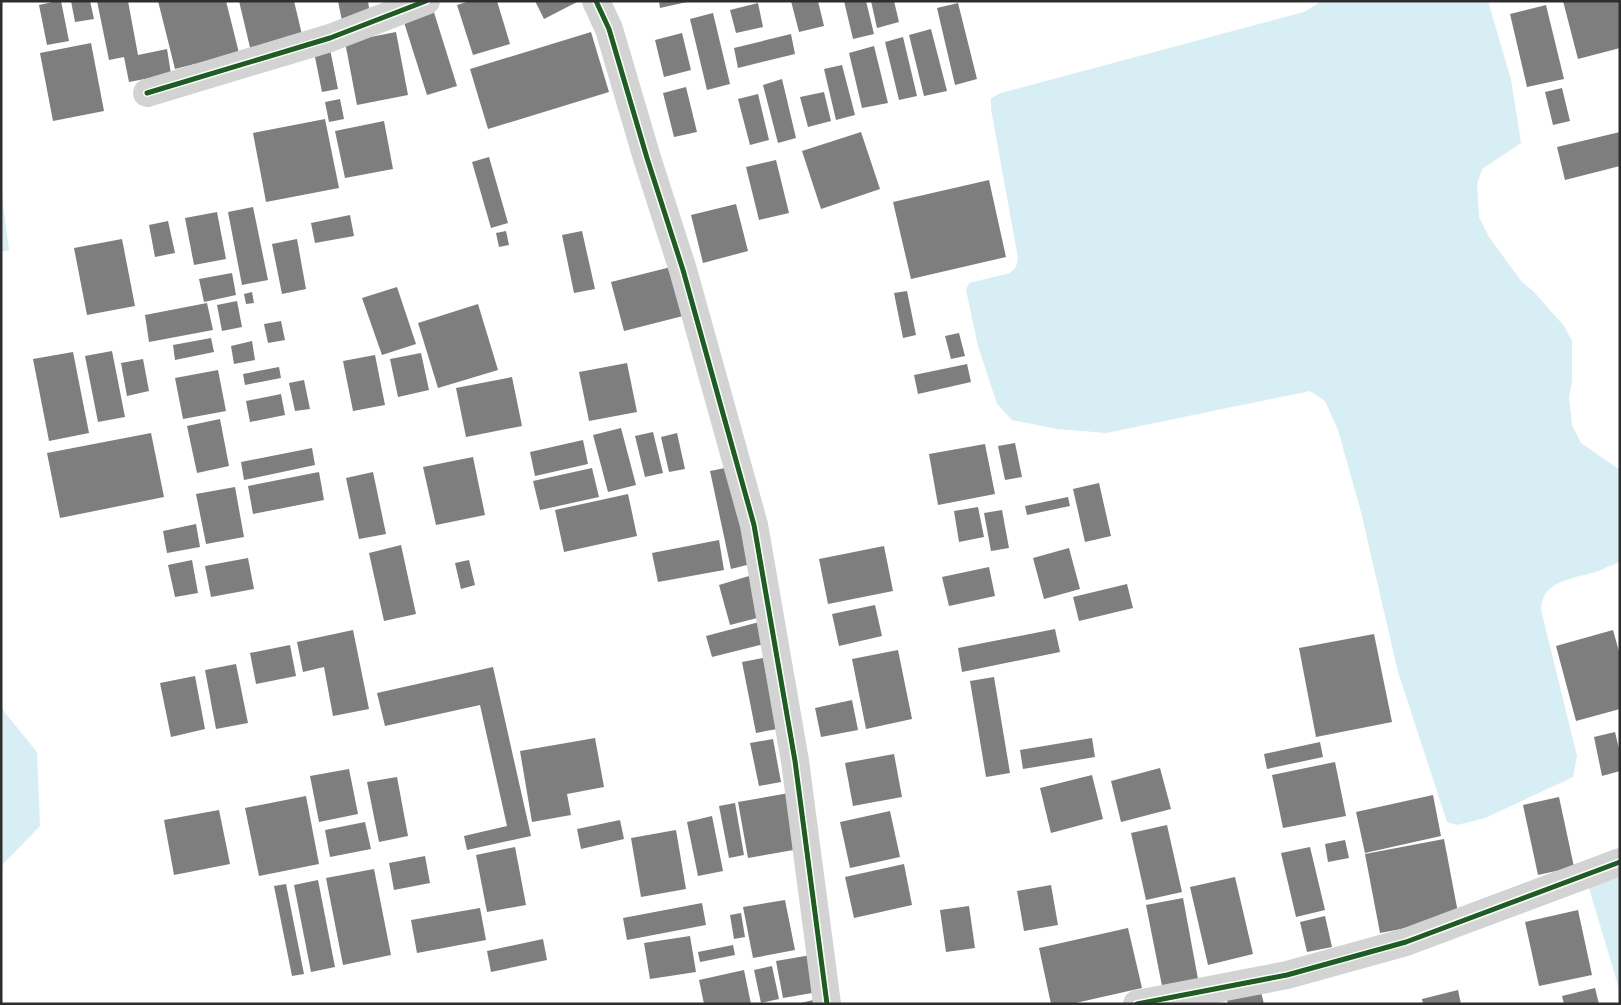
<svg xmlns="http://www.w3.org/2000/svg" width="1621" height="1005" viewBox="0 0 1621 1005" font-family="Manrope,sans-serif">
<rect width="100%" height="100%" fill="#fff"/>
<!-- water -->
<g fill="#d6eef4">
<path d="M1322 1H1488L1511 80 1521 143 1482 169 1477 184 1479 217 1489 237 1521 281 1534 292 1564 326 1572 341V380L1569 398 1572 425 1581 443 1620 470V562C1612 565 1605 568 1598 571 1575 579 1541 579 1541 610L1577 756 1573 777 1485 818 1457 825 1447 822 1398 672 1361 512 1338 430 1325 401 1310 391 1106 433 1057 429 1012 420 997 404 978 346 966 290 969 283 1010 273 1016 267 1018 258 991 109V98L1001 93 1304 12Z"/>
<path d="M1 189 9 250 1 252Z"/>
<path d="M1 708 37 752 40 826 1 866Z"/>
<path d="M1620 877V992L1589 888Z"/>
</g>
<!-- building -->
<g fill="#7e7e7e">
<path d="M57 1H61L69 41 47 45 39 5Z"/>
<path d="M71 1H90L94 19 75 22Z"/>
<path d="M97 1H128L138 55 167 49 171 74 129 82 124 57 109 60Z"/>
<path d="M158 1H226L239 53 175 69Z"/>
<path d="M239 1H294L304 43 252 56Z"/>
<path d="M338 1H368L370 15 342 21Z"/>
<path d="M470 1H497L510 44 473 55 457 5Z"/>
<path d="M535 1H579L544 19Z"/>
<path d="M659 1H687V2L660 8Z"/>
<path d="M791 1H818L824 26 799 32Z"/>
<path d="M844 1H866L874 34 853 39Z"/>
<path d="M871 1H894L899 22 877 28Z"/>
<path d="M1563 1H1619L1620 48 1578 59Z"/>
<path d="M758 3 763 27 736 33 730 10Z"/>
<path d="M958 3 977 79 955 85 937 8Z"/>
<path d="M1546 5 1564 79 1527 87 1510 14Z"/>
<path d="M432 6 457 86 427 95 402 16Z"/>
<path d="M713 13 730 84 707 90 690 19Z"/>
<path d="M931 29 947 91 924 96 909 35Z"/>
<path d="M396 32 408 95 357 105 345 42Z"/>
<path d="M591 32 609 92 488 129 470 69Z"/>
<path d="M682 33 691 70 664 77 655 40Z"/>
<path d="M791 34 795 54 738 68 734 48Z"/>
<path d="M903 37 917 96 899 100 885 42Z"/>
<path d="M91 43 104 111 53 121 40 53Z"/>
<path d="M874 46 888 103 862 108 849 53Z"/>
<path d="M330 49 338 89 322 92 314 52Z"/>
<path d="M842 65 855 115 836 120 824 69Z"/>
<path d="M782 79 796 138 778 143 763 85Z"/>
<path d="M686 87 697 132 674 137 663 93Z"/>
<path d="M1562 88 1570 121 1553 125 1545 92Z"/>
<path d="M824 92 831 121 808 127 800 97Z"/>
<path d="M758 94 769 140 750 145 738 99Z"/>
<path d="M340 99 344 119 329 122 325 102Z"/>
<path d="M325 119 339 188 266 202 253 133Z"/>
<path d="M384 121 393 169 345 178 335 131Z"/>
<path d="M861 132 880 189 821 209 802 151Z"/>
<path d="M1620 132V166L1565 180 1557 147Z"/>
<path d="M489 157 508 223 491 228 472 162Z"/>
<path d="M776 160 789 213 759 220 746 167Z"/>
<path d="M989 180 1006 257 911 279 893 202Z"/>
<path d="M736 204 748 251 703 263 691 215Z"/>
<path d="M253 207 268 280 242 285 228 212Z"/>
<path d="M217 212 226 259 194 265 185 218Z"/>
<path d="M350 215 354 236 315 243 311 223Z"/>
<path d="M168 221 175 253 155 257 149 225Z"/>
<path d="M506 231 509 245 499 247 496 233Z"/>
<path d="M582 231 595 289 574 293 562 235Z"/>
<path d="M122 239 135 306 87 315 74 248Z"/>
<path d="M297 239 306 289 282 294 272 244Z"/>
<path d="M671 267 683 316 624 331 611 282Z"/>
<path d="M232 273 236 295 204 302 199 279Z"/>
<path d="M397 287 416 344 382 355 362 298Z"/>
<path d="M907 291 916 335 903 338 894 293Z"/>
<path d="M252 292 254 303 246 304 244 294Z"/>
<path d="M237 301 242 327 222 331 217 305Z"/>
<path d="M207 303 213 330 149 342 145 315Z"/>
<path d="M478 304 498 370 438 388 418 323Z"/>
<path d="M281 321 285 340 268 343 264 324Z"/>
<path d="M959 333 965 356 951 359 945 336Z"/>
<path d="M211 338 214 352 175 360 173 345Z"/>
<path d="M252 341 255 360 234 364 231 346Z"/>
<path d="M112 351 125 417 98 422 85 356Z"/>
<path d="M73 352 89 433 49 441 33 359Z"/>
<path d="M421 353 429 390 398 397 390 359Z"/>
<path d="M375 355 385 405 353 411 343 361Z"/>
<path d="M143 359 149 391 127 396 121 363Z"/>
<path d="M627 363 637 412 589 421 579 372Z"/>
<path d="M967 364 971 382 918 394 914 375Z"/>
<path d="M279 367 281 378 245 385 243 374Z"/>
<path d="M218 370 226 411 183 419 175 378Z"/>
<path d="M512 377 522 426 466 437 456 388Z"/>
<path d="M304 380 310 409 295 411 289 383Z"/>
<path d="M281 394 285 415 250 422 246 401Z"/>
<path d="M220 419 229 466 197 473 187 426Z"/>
<path d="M621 428 636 485 608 492 593 435Z"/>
<path d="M653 432 663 473 645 477 635 436Z"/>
<path d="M151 433 164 497 60 518 47 453Z"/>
<path d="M677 433 685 469 669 472 661 437Z"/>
<path d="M583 440 588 464 535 476 530 452Z"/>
<path d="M1015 443 1022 477 1005 480 998 446Z"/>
<path d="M985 444 995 494 938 505 929 454Z"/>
<path d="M312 448 315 465 244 480 241 462Z"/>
<path d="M473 457 485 515 436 525 423 467Z"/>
<path d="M730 467 751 564 731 569 710 471Z"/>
<path d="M592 468 599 497 540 510 533 481Z"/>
<path d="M319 472 324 500 253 514 248 486Z"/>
<path d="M373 472 386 534 359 539 346 478Z"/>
<path d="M1099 483 1111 536 1085 542 1073 489Z"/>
<path d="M235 487 244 537 206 544 196 494Z"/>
<path d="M628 494 637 536 564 552 555 510Z"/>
<path d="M1068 497 1070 506 1027 515 1025 506Z"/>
<path d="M978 507 984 537 959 542 954 511Z"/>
<path d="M1002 510 1009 548 991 551 984 513Z"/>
<path d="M196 524 200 547 167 553 163 531Z"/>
<path d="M719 540 724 570 658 582 652 553Z"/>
<path d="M401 545 416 614 384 621 369 553Z"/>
<path d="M884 546 893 591 828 604 819 559Z"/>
<path d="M1069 548 1080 589 1044 599 1033 558Z"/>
<path d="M248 558 254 589 211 597 205 566Z"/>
<path d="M192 560 198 593 175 597 168 565Z"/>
<path d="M469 560 475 585 461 589 455 563Z"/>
<path d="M989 567 995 596 949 606 942 577Z"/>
<path d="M749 576 761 617 730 625 719 585Z"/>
<path d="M1127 584 1133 608 1079 621 1073 597Z"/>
<path d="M875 605 882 636 839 646 832 614Z"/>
<path d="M763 621 768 643 712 657 706 636Z"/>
<path d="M1055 629 1060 652 962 672 958 648Z"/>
<path d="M353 630 369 709 333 716 324 667 303 672 297 642Z"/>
<path d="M1613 630 1620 655V709L1576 721 1556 646Z"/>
<path d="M1374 634 1392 722 1316 737 1299 648Z"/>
<path d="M290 645 296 676 256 684 250 653Z"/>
<path d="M898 650 912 719 866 729 852 659Z"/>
<path d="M763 658 777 729 756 733 742 662Z"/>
<path d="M236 664 248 723 216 729 205 670Z"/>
<path d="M493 667 531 836 467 850 464 836 507 826 480 705 385 726 377 693Z"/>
<path d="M195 676 205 729 171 737 160 683Z"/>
<path d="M994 677 1010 773 986 777 970 681Z"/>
<path d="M852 700 858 730 821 737 815 708Z"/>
<path d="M1615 732 1620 753V771L1602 776 1594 737Z"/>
<path d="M595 738 604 787 567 794 571 815 532 822 520 751Z"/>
<path d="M1092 738 1095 757 1023 769 1020 750Z"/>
<path d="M773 739 781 782 759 786 750 743Z"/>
<path d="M1320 742 1323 757 1267 769 1264 754Z"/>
<path d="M894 754 902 797 853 806 845 763Z"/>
<path d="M1335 762 1346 816 1283 828 1272 775Z"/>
<path d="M1160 768 1171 809 1121 822 1111 781Z"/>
<path d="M349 769 358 814 319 822 310 776Z"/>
<path d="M1092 775 1103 819 1051 833 1040 788Z"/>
<path d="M397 777 408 836 379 842 367 782Z"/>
<path d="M789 793 799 849 748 858 738 802Z"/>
<path d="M1433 795 1441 836 1365 853 1356 812Z"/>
<path d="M306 796 319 864 259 876 245 808Z"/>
<path d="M1559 797 1574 867 1538 875 1523 805Z"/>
<path d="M735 803 744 855 729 858 719 806Z"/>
<path d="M219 810 230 864 174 875 164 820Z"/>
<path d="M890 811 900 857 850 868 840 822Z"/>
<path d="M712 816 723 871 698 876 687 822Z"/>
<path d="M620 820 624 839 581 849 577 829Z"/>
<path d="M365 822 371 849 330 857 325 830Z"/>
<path d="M1167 825 1182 892 1146 900 1131 833Z"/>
<path d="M676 830 686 889 641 897 631 838Z"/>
<path d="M1444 839 1459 918 1380 933 1365 854Z"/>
<path d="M1345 840 1349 858 1328 862 1325 844Z"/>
<path d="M515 847 526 905 487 912 476 855Z"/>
<path d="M1310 847 1325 910 1296 917 1281 853Z"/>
<path d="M425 856 430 883 394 890 389 863Z"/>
<path d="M904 864 912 905 854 918 845 877Z"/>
<path d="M374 869 391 955 343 965 326 878Z"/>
<path d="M1235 877 1253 954 1208 965 1190 887Z"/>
<path d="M318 880 335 967 311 972 294 885Z"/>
<path d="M286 884 304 974 292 976 274 886Z"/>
<path d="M1051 885 1058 925 1024 931 1017 891Z"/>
<path d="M1183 898 1198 979 1162 986 1146 905Z"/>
<path d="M785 900 795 950 753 958 743 907Z"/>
<path d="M702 903 706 925 627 940 623 918Z"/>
<path d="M969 906 975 948 946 952 940 910Z"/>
<path d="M480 908 486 940 417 953 411 920Z"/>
<path d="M1578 910 1592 975 1539 986 1525 922Z"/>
<path d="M741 913 745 937 734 939 730 915Z"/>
<path d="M1325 916 1332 947 1307 952 1300 922Z"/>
<path d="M1128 928 1142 988 1071 1004H1051L1039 948Z"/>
<path d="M690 936 696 972 650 979 644 943Z"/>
<path d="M543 939 547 960 491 972 487 951Z"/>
<path d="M733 945 735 955 700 962 698 952Z"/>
<path d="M811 955 818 992 783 998 776 961Z"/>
<path d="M772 966 779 999 761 1003 754 970Z"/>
<path d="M744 970 751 1004H704L699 980Z"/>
<path d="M1595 988 1599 1004H1564L1562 996Z"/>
<path d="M1458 990 1461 1004H1423L1422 999Z"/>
<path d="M1261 992 1264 1004H1228L1227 1000Z"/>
<path d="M813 1000 814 1004H801V1003Z"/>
</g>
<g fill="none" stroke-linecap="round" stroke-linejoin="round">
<!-- minor -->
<g stroke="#d3d3d3" stroke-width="28">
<path d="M596 1 609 29 647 158 683 270 754 525 795 761 827 1004"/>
<path d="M147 93 330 38 426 1"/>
<path d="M1137 1004 1287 975 1406 942 1620 862"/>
</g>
<defs>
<g id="cycleway">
<path d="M596 1 609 29 647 158 683 270 754 525 795 761 827 1004"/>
<path d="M147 93 330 38 426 1"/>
<path d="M1137 1004 1287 975 1406 942 1620 862"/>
</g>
</defs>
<!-- cycleway casing -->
<use href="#cycleway" stroke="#fff" stroke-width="8"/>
<!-- cycleway -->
<use href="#cycleway" stroke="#1b5e20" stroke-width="5"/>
</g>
<!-- border -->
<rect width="1621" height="1005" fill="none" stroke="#2e2e2e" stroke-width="5"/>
</svg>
